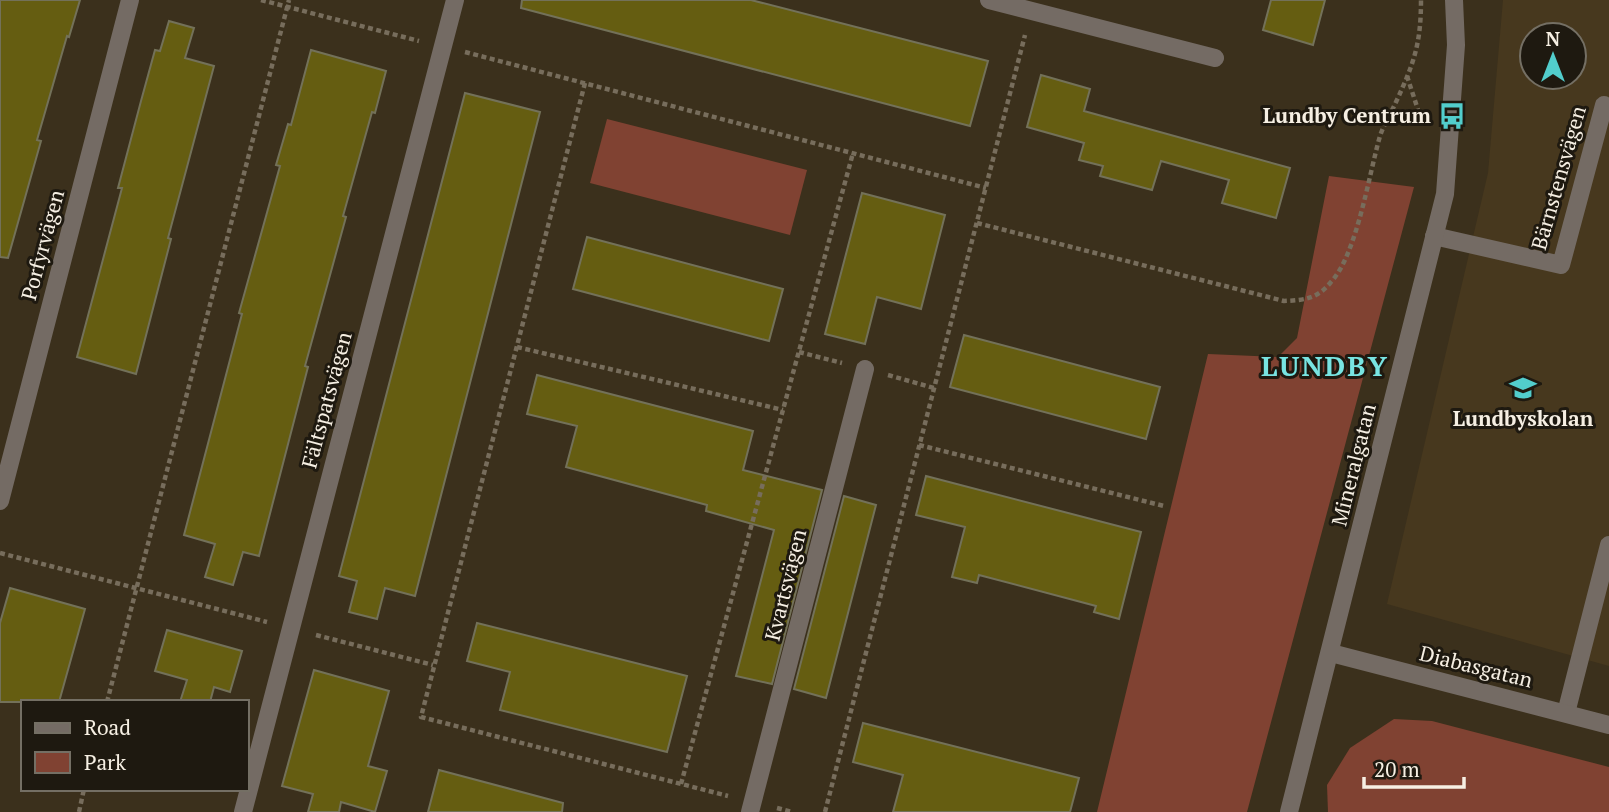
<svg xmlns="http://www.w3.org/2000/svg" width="1609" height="812" viewBox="0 0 1609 812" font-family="'PT Serif',serif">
<rect width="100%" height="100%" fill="#3b301c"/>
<!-- built -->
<path fill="#47381e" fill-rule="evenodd" d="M1503 0H1609V666L1387 604 1488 173ZM1532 35H1574V77H1532Z"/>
<!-- green -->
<g fill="#804232">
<path d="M607 119 807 170 790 235 590 183Z"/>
<path d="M1329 176 1414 187 1247 812H1097L1208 354 1278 357 1297 338Z"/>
<path d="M1394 719 1432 721 1609 767V812H1328L1327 785 1350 748Z"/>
</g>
<!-- building -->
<g fill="#655d11" stroke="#737159" stroke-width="2">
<path d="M0 0H80L69 37 67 36 37 140 41 141 8 258 0 257Z"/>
<path d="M522 0H751L988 61 970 126 521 8Z"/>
<path d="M1271 0H1325L1313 45 1263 30Z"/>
<path d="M169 21 194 28 185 58 214 66 168 238 171 239 136 374 77 357 122 188H118L141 101 155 50 160 51Z"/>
<path d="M311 50 386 71 375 113 372 112 343 216 346 217 305 366 308 367 259 556 243 552 233 585 205 577 215 544 184 535 242 314 239 313 280 166 276 165 288 124 291 125Z"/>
<path d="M1041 75 1090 89 1084 111 1290 168 1276 218 1222 203 1229 180 1161 161 1152 190 1100 176 1103 166 1079 160 1084 143 1027 127Z"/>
<path d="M465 93 540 112 415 596 385 588 377 619 349 612 357 581 339 576Z"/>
<path d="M862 193 945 215 921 309 877 297 865 344 825 334Z"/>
<path d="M587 237 783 289 769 341 573 289Z"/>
<path d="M964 335 1160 387 1146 439 950 387Z"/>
<path d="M537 375 753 431 743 470 822 490 772 684 736 676 774 530 706 511 707 505 566 467 577 426 527 414Z"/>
<path d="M926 476 1141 532 1119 619 1094 612 1096 606 979 575 977 583 952 577 965 527 916 515Z"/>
<path d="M844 496 876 505 826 698 794 689Z"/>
<path d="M10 588 85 609 59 702H0V623Z"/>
<path d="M477 623 687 676 667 752 500 710 510 672 467 661Z"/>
<path d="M167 630 242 651 230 692 214 687 210 702H180L187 680 155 671Z"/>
<path d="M314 670 389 691 368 766 387 771 375 812 341 802 339 812H308L313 794 282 786Z"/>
<path d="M863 723 1079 778 1070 812H893L903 775 853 762Z"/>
<path d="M439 770 563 803 562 812H428Z"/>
</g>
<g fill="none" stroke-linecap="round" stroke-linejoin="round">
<!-- path -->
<g stroke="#776d5c" stroke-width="4.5" stroke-dasharray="5 3.5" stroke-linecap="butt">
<path d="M261 0 419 41"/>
<path d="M465 52 986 188"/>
<path d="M1407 76 1421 119"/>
<path d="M585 83 421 717 728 796"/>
<path d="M977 223 1284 301C1305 300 1317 299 1331 282 1357 254 1369 174 1380 136 1384 124 1391 113 1396 102 1414 63 1421 44 1421 0"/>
<path d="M517 347 783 410"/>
<path d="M799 352 842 363"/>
<path d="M888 375 934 388"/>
<path d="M919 445 1164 506"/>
<path d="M0 553 267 622"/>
<path d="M316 635 433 665"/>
<path d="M107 702 289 0"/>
<path d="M681 784 853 153"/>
<path d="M777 808 792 812"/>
<path d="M79 812 84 789"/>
<path d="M825 812 1025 35"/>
</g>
<!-- service -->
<g stroke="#746b64" stroke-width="18">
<path d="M1434 236 1561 265 1604 105"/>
<path d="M1566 713 1609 545"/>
<path d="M750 812 865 369"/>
</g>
<!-- minor -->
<g stroke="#746b64" stroke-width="18">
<path d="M989 0 1215 58"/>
<path d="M0 501 130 0"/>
<path d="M243 812 455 0"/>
</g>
<!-- tertiary -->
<g stroke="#746b64" stroke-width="18">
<path d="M1331 653 1609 725"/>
<path d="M1289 812 1445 194 1456 45 1454 0"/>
</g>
</g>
<!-- icons -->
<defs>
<symbol id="bus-bare" viewBox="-9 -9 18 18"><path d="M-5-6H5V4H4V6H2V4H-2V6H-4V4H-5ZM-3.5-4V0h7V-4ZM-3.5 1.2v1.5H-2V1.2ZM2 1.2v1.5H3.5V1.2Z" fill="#52cdcc" stroke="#1e1910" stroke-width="2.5" paint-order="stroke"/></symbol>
<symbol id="school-bare" viewBox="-9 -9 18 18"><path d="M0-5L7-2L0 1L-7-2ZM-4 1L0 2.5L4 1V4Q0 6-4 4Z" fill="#52cdcc" stroke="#1e1910" stroke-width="2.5" paint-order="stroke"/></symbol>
</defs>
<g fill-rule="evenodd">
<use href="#bus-bare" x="1433" y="97" width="38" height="38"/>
<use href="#school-bare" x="1504" y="369" width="38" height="38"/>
</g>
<g text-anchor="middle" stroke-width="6" stroke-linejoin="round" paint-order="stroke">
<!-- poi labels -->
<g font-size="21" font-weight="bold" fill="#f6efe3" stroke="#1e1910" text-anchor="end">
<text x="1431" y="123">Lundby Centrum</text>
<text x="1523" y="426" text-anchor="middle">Lundbyskolan</text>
</g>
<!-- street labels -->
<g font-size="21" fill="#f6efe3" stroke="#1e1910">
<text transform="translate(1559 178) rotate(-74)" y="7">Bärnstensvägen</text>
<text transform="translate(43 245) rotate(-75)" y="7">Porfyrvägen</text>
<text transform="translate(327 400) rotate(-75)" y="7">Fältspatsvägen</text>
<text transform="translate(1354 465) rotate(-76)" y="7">Mineralgatan</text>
<text transform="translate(786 585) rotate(-76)" y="7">Kvartsvägen</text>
<text transform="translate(1476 667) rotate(14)" y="7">Diabasgatan</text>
</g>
<!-- district labels -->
<g font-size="28" font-weight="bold" letter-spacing="2" fill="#78e4e2" stroke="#1e1910">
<text x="1325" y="376">LUNDBY</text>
</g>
</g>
<!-- legend -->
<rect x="21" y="700" width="228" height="91" fill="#1e1910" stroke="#746f64" stroke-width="2"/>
<rect x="35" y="723" width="35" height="10" fill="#746b64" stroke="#746f64" stroke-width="2"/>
<text x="84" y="735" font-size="21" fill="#f6efe3">Road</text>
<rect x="35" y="752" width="35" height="21" fill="#804232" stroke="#746f64" stroke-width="2"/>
<text x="84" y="770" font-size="21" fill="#f6efe3">Park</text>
<!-- north arrow -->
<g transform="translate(1553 56)"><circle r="33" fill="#1e1910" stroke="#746f64" stroke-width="2"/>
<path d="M0-5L12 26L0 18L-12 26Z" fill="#52cdcc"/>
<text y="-10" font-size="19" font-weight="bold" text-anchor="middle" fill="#f6efe3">N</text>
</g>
<!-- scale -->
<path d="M1364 777v10h100v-10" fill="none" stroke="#f6efe3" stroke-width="3.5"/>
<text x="1374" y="777" font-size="21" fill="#f6efe3" stroke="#1e1910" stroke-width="5" paint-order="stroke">20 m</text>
</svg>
